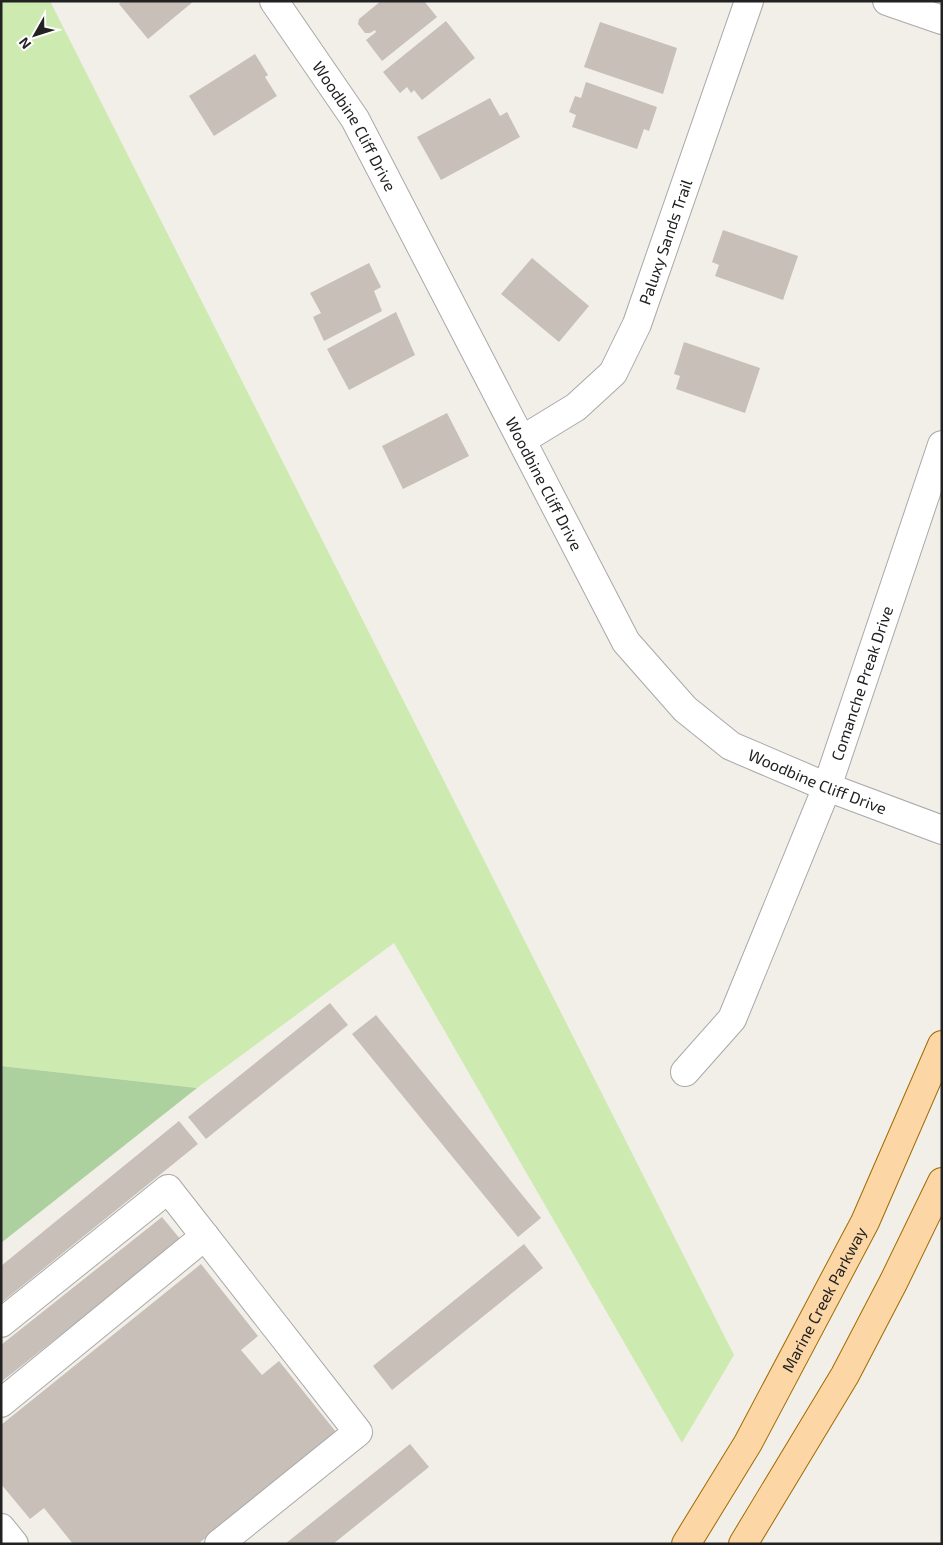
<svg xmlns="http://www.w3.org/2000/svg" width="943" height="1545" viewBox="0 0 943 1545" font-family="'Exo 2',sans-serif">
<rect width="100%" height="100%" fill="#f2efe9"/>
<!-- grass -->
<path fill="#cdebb0" d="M1 1H50L734 1355 682 1443 394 943 197 1088 1 1066Z"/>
<!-- forest -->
<path fill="#add19e" d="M1 1066 197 1088 1 1243Z"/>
<!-- building -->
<g fill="#c7bfb8">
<path d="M122 1H194L148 39 119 4Z"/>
<path d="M381 1H424L437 17 382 61 366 40 376 32 375 30 370 33H365L358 24 359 19Z"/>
<path d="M446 21 475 58 422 100 414 90 411 93 407 87 400 93 383 72Z"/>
<path d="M600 22 677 48 663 94 584 67Z"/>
<path d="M255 54 268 75 265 77 277 96 214 136 189 96Z"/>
<path d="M586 82 657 107 649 131 644 129 637 149 572 127 576 115 569 112 575 96 581 98Z"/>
<path d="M490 98 500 116 507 112 520 137 441 180 417 137Z"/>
<path d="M723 230 798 256 783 300 715 276 719 265 712 262Z"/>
<path d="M532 258 589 306 559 342 501 294Z"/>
<path d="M369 263 381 287 374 291 382 311 324 341 313 317 321 313 310 293Z"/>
<path d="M396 312 415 355 349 390 327 349Z"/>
<path d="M684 342 760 368 745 413 676 389 680 376 674 374Z"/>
<path d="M447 413 469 456 403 489 382 446Z"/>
<path d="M330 1003 348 1025 206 1139 188 1117Z"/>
<path d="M376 1015 541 1218 518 1237 352 1034Z"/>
<path d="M179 1121 198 1144 1 1303V1266Z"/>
<path d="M162 1217 181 1240 1 1382V1345Z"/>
<path d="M524 1244 543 1268 392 1390 373 1366Z"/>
<path d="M201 1264 258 1336 241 1350 262 1375 279 1361 336 1432 198 1544H73L44 1508 30 1519 1 1484V1425Z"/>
<path d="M410 1444 429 1467 333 1544H285Z"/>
</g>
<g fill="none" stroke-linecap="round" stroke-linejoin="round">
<defs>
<g id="minor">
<path id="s1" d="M274 1 355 119 626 642 685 709 731 746 827 787 942 830"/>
<path d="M887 1 942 20"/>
<path id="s2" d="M522 440 576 407 613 373 637 324 749 1"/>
<path id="s3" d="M685 1072 732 1019 827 787 942 445"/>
<path d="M1 1323 168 1189 358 1432 219 1544"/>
<path d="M1 1403 205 1236"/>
<path d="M1 1528 14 1544"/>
</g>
<g id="major">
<path id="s4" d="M686 1544 748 1443 865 1222 942 1045"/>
<path d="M743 1544 845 1375 894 1281 942 1182"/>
</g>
</defs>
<!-- minor casing -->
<use href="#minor" stroke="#a9a9a9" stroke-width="30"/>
<!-- major casing -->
<use href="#major" stroke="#a06b00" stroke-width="30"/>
<!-- minor -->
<use href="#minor" stroke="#fff" stroke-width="28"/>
<!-- major -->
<use href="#major" stroke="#fcd6a4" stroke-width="28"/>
</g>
<g text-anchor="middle" stroke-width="4" stroke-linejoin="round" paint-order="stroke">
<!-- street labels -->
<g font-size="16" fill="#222" stroke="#fff">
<text dy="6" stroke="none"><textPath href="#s1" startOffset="149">Woodbine Cliff Drive</textPath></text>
<text dy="6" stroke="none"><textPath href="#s2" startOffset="255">Paluxy Sands Trail</textPath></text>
<text dy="6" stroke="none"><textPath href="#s1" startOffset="554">Woodbine Cliff Drive</textPath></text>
<text dy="6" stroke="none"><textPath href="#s3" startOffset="431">Comanche Preak Drive</textPath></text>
<text dy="6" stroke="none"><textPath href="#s1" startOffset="974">Woodbine Cliff Drive</textPath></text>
<text dy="6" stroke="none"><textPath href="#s4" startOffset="281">Marine Creek Parkway</textPath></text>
</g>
</g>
<!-- border -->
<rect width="943" height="1545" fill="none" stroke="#222222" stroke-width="5"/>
<!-- north arrow -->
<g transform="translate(35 35) rotate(231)" stroke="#ffffff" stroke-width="4" paint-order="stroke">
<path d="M0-4L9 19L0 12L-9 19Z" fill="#222222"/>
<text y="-8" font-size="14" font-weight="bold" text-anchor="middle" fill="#222222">N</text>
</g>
</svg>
